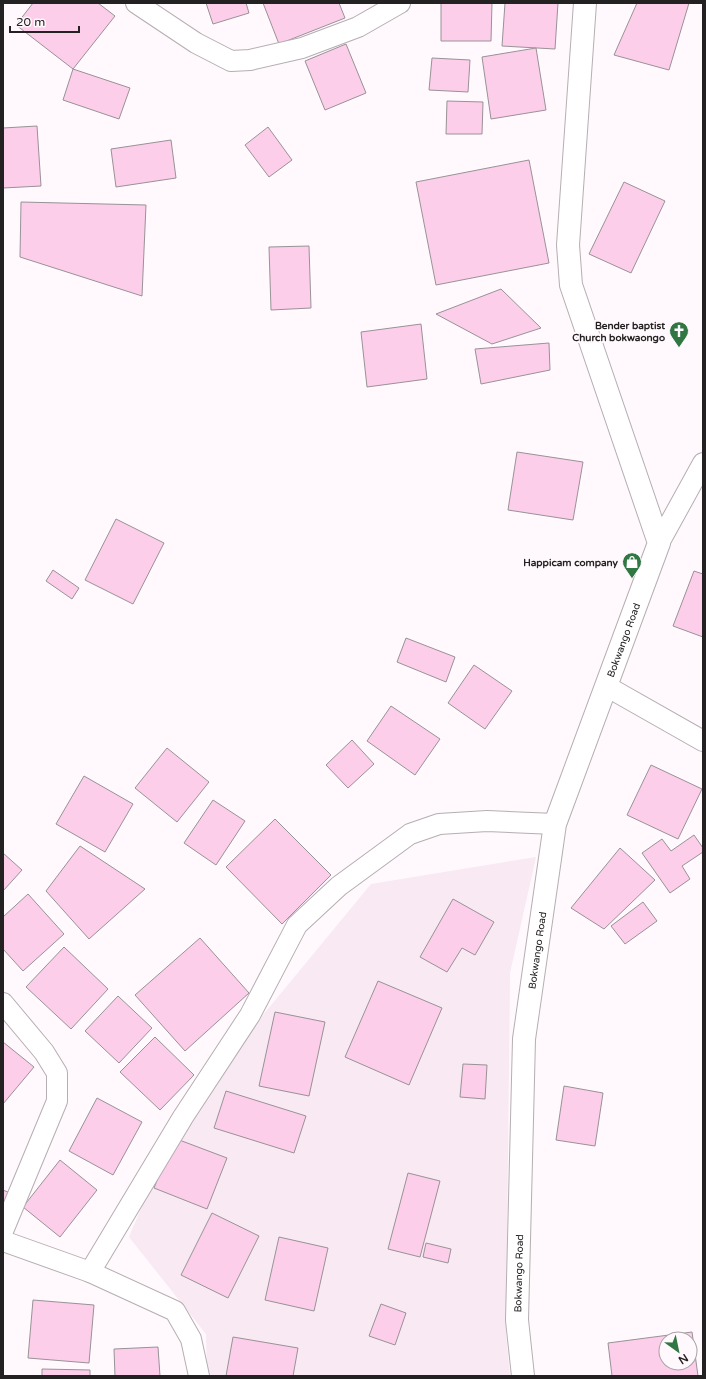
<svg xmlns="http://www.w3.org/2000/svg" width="706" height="1379" viewBox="0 0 706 1379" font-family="'Varela Round',sans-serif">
<rect width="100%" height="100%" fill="#fff8fc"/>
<!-- built -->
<path fill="#f8e9f2" d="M536 857 510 973 506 1334 510 1376H207L206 1334 129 1237 168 1145 263 1015 371 884Z"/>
<!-- building -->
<g fill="#fcceea" stroke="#999296" fill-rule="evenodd">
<path d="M33 3H98L115 16 73 69 16 25Z"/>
<path d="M206 3H246L249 13 213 24Z"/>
<path d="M263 3H339L345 18 279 44Z"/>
<path d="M441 3H492L491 41H441Z"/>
<path d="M505 3H558L555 49 502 46Z"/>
<path d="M637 3H689L669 70 614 55Z"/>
<path d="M346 44 366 93 325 110 305 61Z"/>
<path d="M536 48 546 110 491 119 482 57Z"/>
<path d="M432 58 470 60 468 92 429 90Z"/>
<path d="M73 69 130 88 119 119 63 100Z"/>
<path d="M447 101 483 102 482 134H446Z"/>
<path d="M37 126 41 186 3 188V128Z"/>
<path d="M268 127 292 160 269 177 245 145Z"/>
<path d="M171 140 176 178 116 187 111 149Z"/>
<path d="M529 160 549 263 436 285 416 182Z"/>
<path d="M624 182 665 201 631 273 589 254Z"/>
<path d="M21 202 146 205 142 296 20 257Z"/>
<path d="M309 246 311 308 271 310 269 247Z"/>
<path d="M501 289 541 328 492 344 436 314Z"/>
<path d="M421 324 427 379 367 387 361 332Z"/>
<path d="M549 343 550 370 481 384 475 349Z"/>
<path d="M517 452 583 462 573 520 508 510Z"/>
<path d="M116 519 164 543 133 604 85 580Z"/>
<path d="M53 570 79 588 72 599 46 581Z"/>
<path d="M694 571 703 574V637L673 626Z"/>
<path d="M406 638 455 657 446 682 397 662Z"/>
<path d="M474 665 512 691 485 729 448 703Z"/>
<path d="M391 706 440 739 415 775 367 741Z"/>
<path d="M352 740 374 764 348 788 326 765Z"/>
<path d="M167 748 209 782 177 822 135 788Z"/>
<path d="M651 765 702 789 678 839 627 815Z"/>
<path d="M84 776 133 804 105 852 56 824Z"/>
<path d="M213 800 245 821 216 865 184 843Z"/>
<path d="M275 819 331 875 282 924 226 867Z"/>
<path d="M694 835 703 848V852L682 866 690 879 670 893 642 853 662 839 671 851Z"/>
<path d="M80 846 145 889 89 939 46 891Z"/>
<path d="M620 848 655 880 604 929 571 908Z"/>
<path d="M3 853 22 870 3 891Z"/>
<path d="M28 894 64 934 23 971 3 949V917Z"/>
<path d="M453 899 494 922 475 955 462 948 447 972 420 957Z"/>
<path d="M643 902 657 921 625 944 611 926Z"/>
<path d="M200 938 249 993 185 1051 135 995Z"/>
<path d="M64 947 108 989 71 1029 26 987Z"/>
<path d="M378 981 442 1008 409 1085 345 1057Z"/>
<path d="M118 996 152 1028 119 1063 85 1031Z"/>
<path d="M275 1012 325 1022 309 1096 259 1086Z"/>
<path d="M155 1037 194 1075 160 1110 120 1072Z"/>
<path d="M3 1042 34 1067 3 1104Z"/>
<path d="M463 1064 487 1065 485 1099 460 1097Z"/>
<path d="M564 1086 603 1093 595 1146 556 1140Z"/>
<path d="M226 1091 306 1116 294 1153 214 1128Z"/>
<path d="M97 1098 142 1122 113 1175 69 1151Z"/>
<path d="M174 1138 227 1158 207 1209 154 1188Z"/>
<path d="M60 1160 97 1190 60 1237 23 1207Z"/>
<path d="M408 1173 440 1181 420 1257 388 1249Z"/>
<path d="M3 1190 10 1193 3 1211Z"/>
<path d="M212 1213 259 1236 228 1298 181 1275Z"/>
<path d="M279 1237 328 1248 314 1311 265 1300Z"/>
<path d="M426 1243 451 1249 448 1263 423 1257Z"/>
<path d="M33 1300 94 1305 89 1363 28 1358Z"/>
<path d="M381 1304 406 1313 395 1345 369 1336Z"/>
<path d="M692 1332 698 1376H612L608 1343ZM666 1339H690V1363H666Z"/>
<path d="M233 1337 298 1348 293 1376H226Z"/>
<path d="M158 1347 160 1376H115L114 1349Z"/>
<path d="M42 1369 90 1370V1376H42Z"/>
</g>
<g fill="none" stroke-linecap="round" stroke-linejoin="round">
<defs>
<g id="minor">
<path d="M136 3 196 43 231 61 250 60 302 48 358 27 400 3"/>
<path d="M659 543 703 463"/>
<path d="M606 686 703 741"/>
<path d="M3 1003 44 1052 57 1073V1101L3 1231"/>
<path d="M3 1241 90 1272 175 1311 191 1339 199 1376"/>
<path d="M90 1272 183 1117 250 1015 297 925 339 886 410 834 439 824 487 821 555 824"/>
</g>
<g id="tertiary">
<path id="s1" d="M523 1376 517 1320 524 1039 555 824 659 543 571 285 568 245 585 3"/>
</g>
</defs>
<!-- minor casing -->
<use href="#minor" stroke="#b5aeb2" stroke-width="22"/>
<!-- tertiary casing -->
<use href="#tertiary" stroke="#b5aeb2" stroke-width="24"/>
<!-- minor -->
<use href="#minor" stroke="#fff" stroke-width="20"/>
<!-- tertiary -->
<use href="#tertiary" stroke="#fff" stroke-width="22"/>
</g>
<!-- icons -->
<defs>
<symbol id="church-pin" viewBox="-11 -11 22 30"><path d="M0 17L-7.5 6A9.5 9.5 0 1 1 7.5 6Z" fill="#307743" stroke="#fff8fc"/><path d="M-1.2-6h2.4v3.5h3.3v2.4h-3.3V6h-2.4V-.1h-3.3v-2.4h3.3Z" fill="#fff"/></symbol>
<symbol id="shop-pin" viewBox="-11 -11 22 30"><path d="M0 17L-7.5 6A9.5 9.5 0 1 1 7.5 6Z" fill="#307743" stroke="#fff8fc"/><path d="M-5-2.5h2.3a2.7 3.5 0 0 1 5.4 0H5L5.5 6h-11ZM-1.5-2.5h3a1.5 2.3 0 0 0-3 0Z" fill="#fff"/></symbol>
</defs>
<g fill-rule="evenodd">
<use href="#church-pin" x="668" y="320" width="22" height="30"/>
<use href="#shop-pin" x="621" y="551" width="22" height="30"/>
</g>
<g text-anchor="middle" stroke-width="4" stroke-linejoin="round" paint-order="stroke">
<!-- poi labels -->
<g font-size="10" font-weight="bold" fill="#242122" stroke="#fff8fc" text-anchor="end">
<text x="665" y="329">Bender baptist<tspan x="665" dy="12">Church bokwaongo</tspan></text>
<text x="618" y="566">Happicam company</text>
</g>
<!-- street labels -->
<g font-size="10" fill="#242122" stroke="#fff8fc">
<text dy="4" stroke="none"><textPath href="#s1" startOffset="751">Bokwango Road</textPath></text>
<text dy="4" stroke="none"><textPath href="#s1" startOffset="427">Bokwango Road</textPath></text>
<text dy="4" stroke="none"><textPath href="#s1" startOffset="103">Bokwango Road</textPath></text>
</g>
</g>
<!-- border -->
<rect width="706" height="1379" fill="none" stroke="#242122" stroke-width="8"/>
<!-- north arrow -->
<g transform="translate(678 1351) rotate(147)"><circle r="19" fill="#fff8fc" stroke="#a7a2a5"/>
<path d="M0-3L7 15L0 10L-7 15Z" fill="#307743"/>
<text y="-6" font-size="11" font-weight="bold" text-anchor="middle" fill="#242122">N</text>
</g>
<!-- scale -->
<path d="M10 26v6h69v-6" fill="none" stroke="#242122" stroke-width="2"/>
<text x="16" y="26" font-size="12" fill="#242122" stroke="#fff8fc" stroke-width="3" paint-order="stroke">20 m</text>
</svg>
